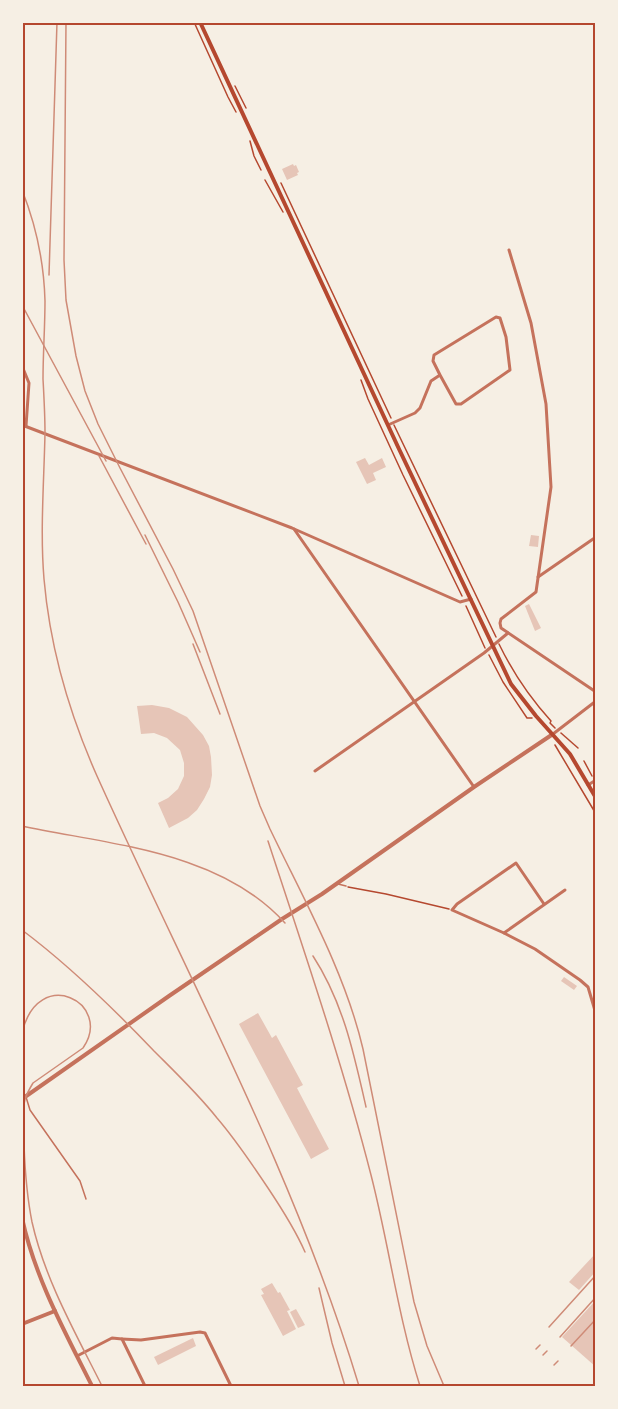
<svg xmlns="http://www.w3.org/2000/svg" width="618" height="1409" viewBox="0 0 618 1409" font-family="'IBM Plex Serif',serif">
<rect width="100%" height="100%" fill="#f6efe4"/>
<!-- building -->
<g fill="#e6c5b7">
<path d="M293 164 294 166 296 165 299 172 297 173 298 175 287 180 282 169Z"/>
<path d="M365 458 369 465 382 458 386 467 373 473 376 480 367 484 356 462Z"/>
<path d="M531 535 539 536 538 547 529 546Z"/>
<path d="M529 604 541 628 535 631 525 606Z"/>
<path d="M152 705 169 708 187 717 203 735 209 746 211 757 212 775 210 787 204 799 197 810 188 818 169 828 158 803 168 798 178 789 184 776V763L180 750 167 738 154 733 141 734 137 706Z"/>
<path d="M564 977 577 986 574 990 561 981Z"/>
<path d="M258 1013 272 1038 276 1035 303 1085 297 1088 329 1149 311 1159 239 1024Z"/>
<path d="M596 1253V1271L579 1290 569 1282Z"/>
<path d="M272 1283 278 1293 280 1292 290 1310 287 1311 296 1329 283 1336 261 1295 264 1294 261 1289Z"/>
<path d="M596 1300V1367L562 1337Z"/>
<path d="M296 1309 305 1325 298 1328 290 1312Z"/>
<path d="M193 1338 196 1346 158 1365 154 1357Z"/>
</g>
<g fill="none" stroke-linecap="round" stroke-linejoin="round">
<!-- path -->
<g stroke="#b5482f" stroke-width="1.5">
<path d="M194 22 228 97 236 112"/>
<path d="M235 86 246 108"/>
<path d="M250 141 254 156 261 170"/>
<path d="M265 180 283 212"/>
<path d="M281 183 391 418"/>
<path d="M361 380 368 399 403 475 462 596"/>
<path d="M394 425 496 637"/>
<path d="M466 606 485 648"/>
<path d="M499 644C513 673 530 698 551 721L550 723 555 728"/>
<path d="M489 655 503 682 527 718H532"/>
<path d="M561 733 578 748"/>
<path d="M555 745 596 814"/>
<path d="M584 761 592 776"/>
<path d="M348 887 386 894 449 909"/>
</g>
<!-- service -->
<g stroke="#c5725c" stroke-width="1.5">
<path d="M22 623 24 621"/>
<path d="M338 884 346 886"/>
<path d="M26 1097 30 1110 80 1181 86 1199"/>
</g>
<!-- minor -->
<g stroke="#c5725c" stroke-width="3">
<path d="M509 250 531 323 546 404 551 487 536 592 501 619 500 623 501 628 596 692"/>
<path d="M22 366 29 383 26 426"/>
<path d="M22 425 292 528 460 602 471 599"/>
<path d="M388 425 415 413 420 408 431 381 440 375 433 361 434 355 496 317 500 318 506 337 510 370 461 404H456L440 375"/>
<path d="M294 529 474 787"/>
<path d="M538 577 596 537"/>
<path d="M553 734 596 701"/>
<path d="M315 771 484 653 508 633"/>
<path d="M588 785 596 780"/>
<path d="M544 904 516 863 457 904 452 910 504 933 535 949 580 980 588 987 596 1014"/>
<path d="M504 933 565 890"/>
<path d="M122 1339 141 1340 200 1332 205 1333 231 1386"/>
<path d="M77 1356 112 1338 122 1339 145 1386"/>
</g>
<!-- tertiary -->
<g stroke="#c5725c" stroke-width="4">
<path d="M22 1099 169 996 282 919 322 894 474 787 553 734"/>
<path d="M22 1218C35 1278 65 1332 92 1386"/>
<path d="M22 1324 55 1311"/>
</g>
<!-- secondary -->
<path stroke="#b5482f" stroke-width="4" d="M200 22 399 449 511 684 536 716 570 754 596 798"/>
<!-- tram -->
<path stroke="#cf8b77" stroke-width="1.5" d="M22 1033C38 964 114 1003 83 1048L33 1083C30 1088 27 1093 25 1099 22 1112 23 1132 24 1145 25 1171 27 1197 32 1222 45 1280 76 1334 102 1386"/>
<!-- rail -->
<g stroke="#cf8b77" stroke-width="1.5">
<path d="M66 22 64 260 66 300 76 356 85 391 98 424 120 468 173 569 193 611 260 806 270 829C304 900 345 972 363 1049L414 1302 427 1346 444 1386"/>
<path d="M22 190C36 225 44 264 45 301 45 327 43 353 43 379 44 397 45 415 45 433 44 482 40 531 44 579 50 648 69 713 97 776 188 978 295 1174 359 1386"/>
<path d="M49 275 57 22"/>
<path d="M22 305 106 461"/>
<path d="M99 456 146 544"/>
<path d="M145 535 178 602 200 652"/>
<path d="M193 644 220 714"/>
<path d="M22 826C111 845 220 851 285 923"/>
<path d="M268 841C304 951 342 1062 371 1175 389 1245 398 1317 420 1386"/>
<path d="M22 930C70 966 113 1008 154 1051 176 1073 198 1094 217 1118 236 1140 252 1164 268 1188 282 1209 295 1229 305 1252"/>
<path d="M313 956C343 1002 354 1054 366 1107"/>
<path d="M319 1288 332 1343 345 1386"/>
<path d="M549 1327 596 1275"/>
<path d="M560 1337 596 1297"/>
<path d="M571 1346 596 1319"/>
<path d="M536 1349 540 1345"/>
<path d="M543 1355 547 1351"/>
<path d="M554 1365 558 1361"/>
<path d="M583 1386 584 1385"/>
</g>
</g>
<!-- border -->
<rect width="618" height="1409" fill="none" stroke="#f6efe4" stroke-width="48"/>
<rect x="24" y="24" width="570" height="1361" fill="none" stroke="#b5482f" stroke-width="2"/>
</svg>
